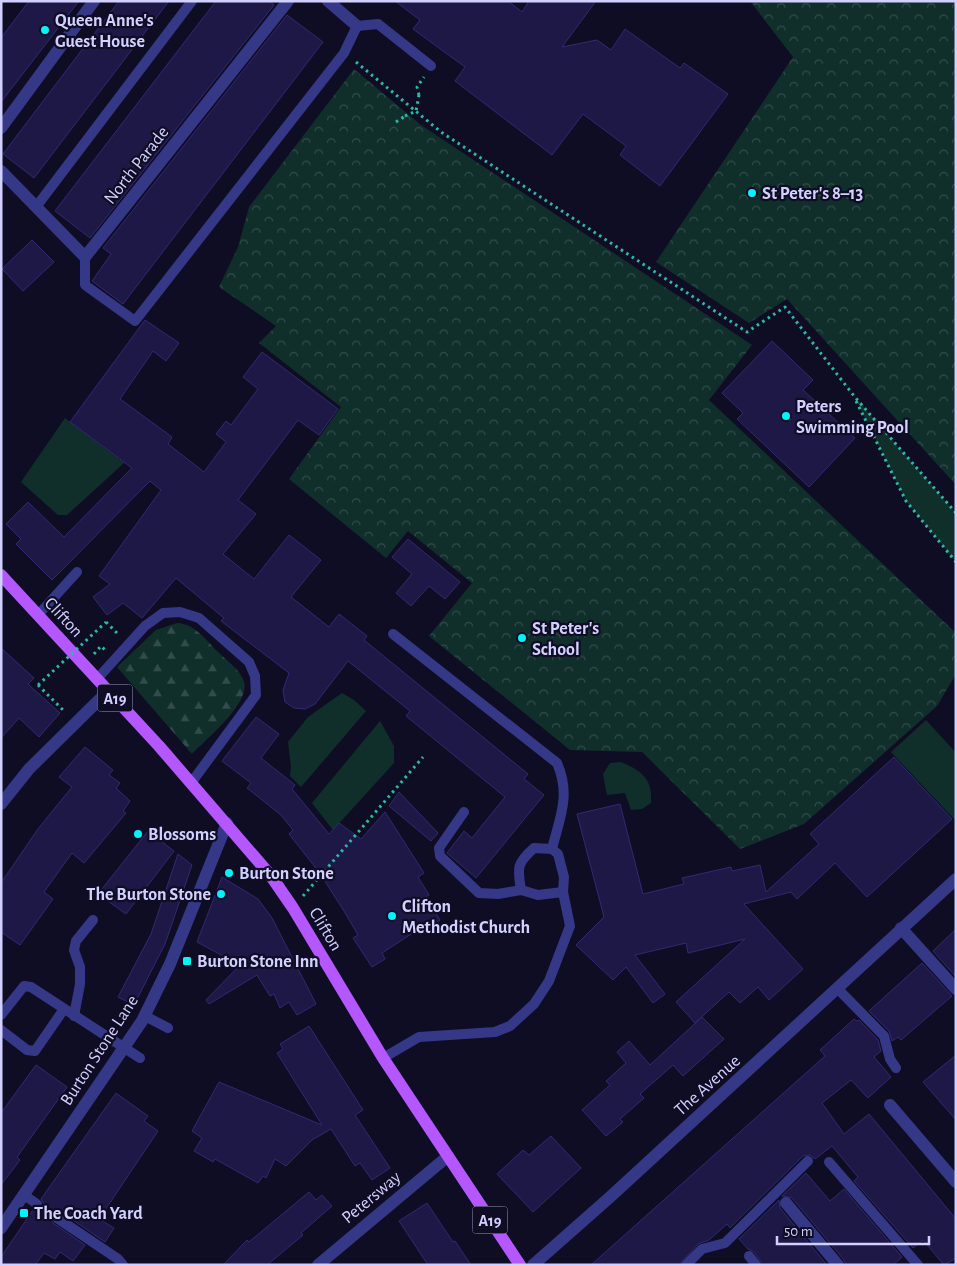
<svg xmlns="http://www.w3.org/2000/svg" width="957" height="1266" viewBox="0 0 957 1266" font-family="'Alegreya Sans',sans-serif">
<defs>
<pattern id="forest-firs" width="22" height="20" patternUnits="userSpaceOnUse" patternTransform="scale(1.25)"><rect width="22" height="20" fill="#102f2b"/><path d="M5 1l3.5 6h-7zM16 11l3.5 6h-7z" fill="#324c4b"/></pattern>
<pattern id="park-crowns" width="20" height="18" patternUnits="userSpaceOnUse" patternTransform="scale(1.25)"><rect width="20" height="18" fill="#102f2b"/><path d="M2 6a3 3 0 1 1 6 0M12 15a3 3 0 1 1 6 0" fill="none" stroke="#324c4b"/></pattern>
</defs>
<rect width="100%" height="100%" fill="#0f0d24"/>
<!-- green -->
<g fill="#102f2b">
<path d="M854 396 956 513V562L906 501Z"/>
<path d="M65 418 124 463 67 515H58L21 482Z"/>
<path d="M342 693 354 700 366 711 301 787 290 776 291 767 288 742 308 717Z"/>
<path d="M926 720 956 753V821L891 752Z"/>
<path d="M380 721 394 746V763L333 830 312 803Z"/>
<path d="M621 762C642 771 653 779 651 803L642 809 631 810 625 793 607 795 603 774 610 763Z"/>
</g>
<!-- forest -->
<path fill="url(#forest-firs)" d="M177 623C195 624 205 639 217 651 225 659 238 668 243 679 254 701 206 739 192 754L117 667 156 630Z"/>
<!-- park -->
<g fill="url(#park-crowns)">
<path d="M750 1H956V485L787 299 749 323 656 262 793 57Z"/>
<path d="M354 69 421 125 752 345 709 400 956 633V674L937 706 804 824 740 849 642 752 570 750 429 636 472 583 408 531 386 558 289 479 341 407 259 343 276 326 219 287 238 247 249 207Z"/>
</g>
<!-- building -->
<g fill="#1e1846" stroke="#322973">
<path d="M29 1H79L1 102V38Z"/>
<path d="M119 1H169L34 178 3 154Z"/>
<path d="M216 1H269L274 5 90 238 55 211Z"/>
<path d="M395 1H508L522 12 529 1H596L562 47 597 40 611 50 625 29 680 68 684 63 728 94 660 186 620 155 626 146 583 114 552 155 455 81 465 67 413 29 420 20Z"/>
<path d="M287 15 323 42 123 304 92 281 111 254 103 248Z"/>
<path d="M32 240 54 262 23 291 2 269Z"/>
<path d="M145 320 179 343 166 361 153 351 120 399 172 437 168 444 204 472 226 442 216 434 226 421 231 425 258 389 243 377 262 352 338 409 319 435 298 420 238 500 256 514 223 554 254 579 289 535 321 560 291 597 329 627 339 614 367 636 364 640 528 774 524 779 544 795 476 878 447 853 464 831 472 838 505 797 406 716 410 711 348 661 315 704 305 709 294 708 285 702 283 690 289 673 221 621 224 618 176 578 142 618 123 603 107 615 93 597 110 584 99 576 161 490 150 481 52 580 16 544 21 539 6 524 28 502 64 537 132 468 70 422Z"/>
<path d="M772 341 813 380 803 390 855 438 809 487 737 419 743 413 722 393Z"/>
<path d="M408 539 460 582 445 599 429 586 411 606 396 593 412 574 392 557Z"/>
<path d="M1 648 34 678 28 684 60 713 39 737 19 718 1 738Z"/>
<path d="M256 717 279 734 261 758 295 785 292 789 329 834 339 823 361 839 385 812 424 873 418 877 429 895 426 897 440 920 421 932 419 929 382 953 385 959 372 967 353 938 358 935 344 911 319 872 289 834 293 830 281 815 247 788 251 783 222 761Z"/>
<path d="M85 747 113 770 109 775 120 783 116 788 130 801 123 811 126 813 84 863 72 853 44 892 53 899 20 945 1 932V883L38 829 72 787 59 777Z"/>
<path d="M894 757 952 819 867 897 835 863 797 899 791 892 744 904 803 969 769 1000 758 987 740 1003 729 992 695 1023 676 1002 745 939 688 953 686 943 635 955 665 994 653 1003 626 967 613 980 576 945 604 917 577 814 620 804 643 894 684 884 682 878 731 867 732 871 760 865 766 892 819 844 810 834Z"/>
<path d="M399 792 438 833 431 841 389 806Z"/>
<path d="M148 831 174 851 126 914 98 894Z"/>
<path d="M178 854 192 865 165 944 134 1005 118 997 151 934Z"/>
<path d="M222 877 258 899 272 918 316 1004 297 1015 289 1002 280 1008 274 994 270 996 257 975 209 1004 206 1000 240 965 197 942Z"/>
<path d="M956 929V977L933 951Z"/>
<path d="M922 963 952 996 901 1040 898 1037 892 1041 889 1031 869 1011Z"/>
<path d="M702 1017 724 1039 683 1076 673 1065 640 1094 644 1098 620 1119 623 1122 606 1136 582 1110 610 1085 606 1081 626 1063 617 1052 629 1041 650 1065Z"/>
<path d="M854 1019 857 1021 859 1020 878 1040 881 1051 874 1057 891 1077 868 1098 851 1080 822 1103 844 1134 869 1114 956 1219V1258L944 1265 923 1240 913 1248 854 1181 858 1177 832 1146 815 1159 810 1155 803 1156 730 1228 727 1224 709 1240 698 1244 679 1265H591L825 1056 820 1050Z"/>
<path d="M309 1026 363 1110 355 1115 390 1168 372 1180 360 1163 355 1166 331 1129 312 1140 286 1166 275 1159 266 1178 263 1176 258 1183 215 1159 213 1162 194 1151 202 1138 192 1131 219 1082 322 1125 277 1053 283 1049 280 1044Z"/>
<path d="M956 1055V1120L923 1082Z"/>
<path d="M36 1065 67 1087 17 1157 20 1160 1 1185V1113Z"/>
<path d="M116 1093 148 1116 144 1121 158 1131 99 1219 114 1228 105 1242 61 1212H54L50 1217 53 1223 85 1245 73 1261 60 1252 55 1259 44 1253 35 1265H1V1257L33 1210 42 1208 44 1204 41 1199Z"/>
<path d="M551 1136 581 1168 533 1212 497 1174 523 1150 529 1155Z"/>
<path d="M806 1173 830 1201 844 1189 902 1257 893 1265H846L844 1260 792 1198 782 1196Z"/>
<path d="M309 1192 316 1200 322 1195 332 1206 301 1233 303 1235 267 1265H223L247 1240 249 1242Z"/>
<path d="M779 1200 780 1208 827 1265H763L754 1252 748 1249 739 1239Z"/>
<path d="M427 1203 453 1242 455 1241 471 1265H428L399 1221Z"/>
</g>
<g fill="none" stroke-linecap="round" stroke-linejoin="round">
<!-- path -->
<g stroke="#28bba7" stroke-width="3" stroke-dasharray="2.5 4" stroke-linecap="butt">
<path d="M356 62 441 132 747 332 785 307 854 396 956 513"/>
<path d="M419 95 417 87 424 77"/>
<path d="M396 122 405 116"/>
<path d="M856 401 906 501 956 562"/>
<path d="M106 622 118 634"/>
<path d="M94 654 101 646 105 650"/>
<path d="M38 685 65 712"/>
<path d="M303 896 423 757"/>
</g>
<!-- lane -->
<g stroke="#353886" stroke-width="10">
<path d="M36 207 192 1"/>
<path d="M85 257V285L135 321 344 53 357 26 378 24 431 66"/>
<path d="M38 615 77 572"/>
<path d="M97 679 145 626 163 613 180 612 199 618 249 662 255 676 256 695 191 783"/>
<path d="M464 812 439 848 440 856 479 893 498 894 521 890"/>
<path d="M552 849 534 848C517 863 517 867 521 890L538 895 563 892"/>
<path d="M837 988 884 1036 890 1059 896 1068"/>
<path d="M1 1015 24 986 31 987 140 1058"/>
<path d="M74 1016 80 984V967L74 950 76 941 93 920"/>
<path d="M145 1016 168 1028"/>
<path d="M1 1030 27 1050 35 1051 64 1009"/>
<path d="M383 1058 419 1037 495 1032 510 1026 534 1004 549 981 570 926 563 892 564 877 558 854 552 849C560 817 571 795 557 763L393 634"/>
<path d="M829 1162 918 1265"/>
<path d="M24 1195 37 1204"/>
<path d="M57 1218 118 1259 123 1265"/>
<path d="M749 1256 756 1265"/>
<path d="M686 1265 702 1249 725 1243 808 1161"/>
</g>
<!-- street -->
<g stroke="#353886" stroke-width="12">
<path d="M328 1 357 26"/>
<path d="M1 128 94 1"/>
<path d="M1 171 85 257 288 1"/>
<path d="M1 804 29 769 108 691"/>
<path d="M901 928 956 989"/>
<path d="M890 1105 956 1182"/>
<path d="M786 1203 838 1265"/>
<path d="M1 1228 142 1021 170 964 227 823"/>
<path d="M318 1265 447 1157"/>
<path d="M533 1265 609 1198 956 879"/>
</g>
<!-- primary -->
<path stroke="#b457ff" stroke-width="12" d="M1 575 159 746 271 876 293 908 383 1058 520 1265"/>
<!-- path-bridge -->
<g stroke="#28bba7" stroke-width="3" stroke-dasharray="2.5 4" stroke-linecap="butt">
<path d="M405 116 416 111 419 95"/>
<path d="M38 685 106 622"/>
</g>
</g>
<!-- markers -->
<g fill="#00f5fb" stroke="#0f0d24" stroke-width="2">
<circle cx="45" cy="30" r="5"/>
<circle cx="752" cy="193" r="5"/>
<circle cx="786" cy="416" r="5"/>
<circle cx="522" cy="638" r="5"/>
<circle cx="138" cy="834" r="5"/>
<circle cx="229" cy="873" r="5"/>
<circle cx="221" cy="894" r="5"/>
<circle cx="392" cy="916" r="5"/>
<rect x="182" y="956" width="10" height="10" rx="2.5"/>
<rect x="19" y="1208" width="10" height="10" rx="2.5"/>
</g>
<g text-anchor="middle" stroke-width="4.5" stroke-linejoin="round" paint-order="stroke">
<!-- shield labels -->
<g fill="#0f0d24" stroke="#9896bd" stroke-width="1">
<rect x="97.5" y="684.5" width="35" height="27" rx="4"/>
<rect x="472.5" y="1206.5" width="35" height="27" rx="4"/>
</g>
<g font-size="16" font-weight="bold" fill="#d2d0ff">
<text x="115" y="704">A19</text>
<text x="490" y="1226">A19</text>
</g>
<!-- poi labels -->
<g font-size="18" font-weight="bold" fill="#d2d0ff" stroke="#0f0d24" text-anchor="start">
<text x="55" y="26">Queen Anne's<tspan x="55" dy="21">Guest House</tspan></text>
<text x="762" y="199">St Peter's 8–13</text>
<text x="796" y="412">Peters<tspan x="796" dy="21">Swimming Pool</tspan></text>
<text x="532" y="634">St Peter's<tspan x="532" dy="21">School</tspan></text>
<text x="148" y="840">Blossoms</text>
<text x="239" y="879">Burton Stone</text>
<text x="211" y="900" text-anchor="end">The Burton Stone</text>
<text x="402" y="912">Clifton<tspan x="402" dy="21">Methodist Church</tspan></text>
<text x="197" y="967">Burton Stone Inn</text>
<text x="34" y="1219">The Coach Yard</text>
</g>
<!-- street labels -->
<g font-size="18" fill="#d2d0ff" stroke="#0f0d24">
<text transform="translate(136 165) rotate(-52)" y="6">North Parade</text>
<text transform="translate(64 617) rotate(47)" y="6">Clifton</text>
<text transform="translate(326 929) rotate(59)" y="6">Clifton</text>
<text transform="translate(99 1050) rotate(-57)" y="6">Burton Stone Lane</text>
<text transform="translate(707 1085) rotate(-42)" y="6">The Avenue</text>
<text transform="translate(371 1197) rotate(-40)" y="6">Petersway</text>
</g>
</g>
<!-- border -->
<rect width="957" height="1266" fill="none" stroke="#d2d0ff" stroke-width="5"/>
<!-- scale -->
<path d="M777 1236v8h152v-8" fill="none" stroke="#d2d0ff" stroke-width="2.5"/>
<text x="784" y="1236" font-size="15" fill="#d2d0ff" stroke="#0f0d24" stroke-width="4" paint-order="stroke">50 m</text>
</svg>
